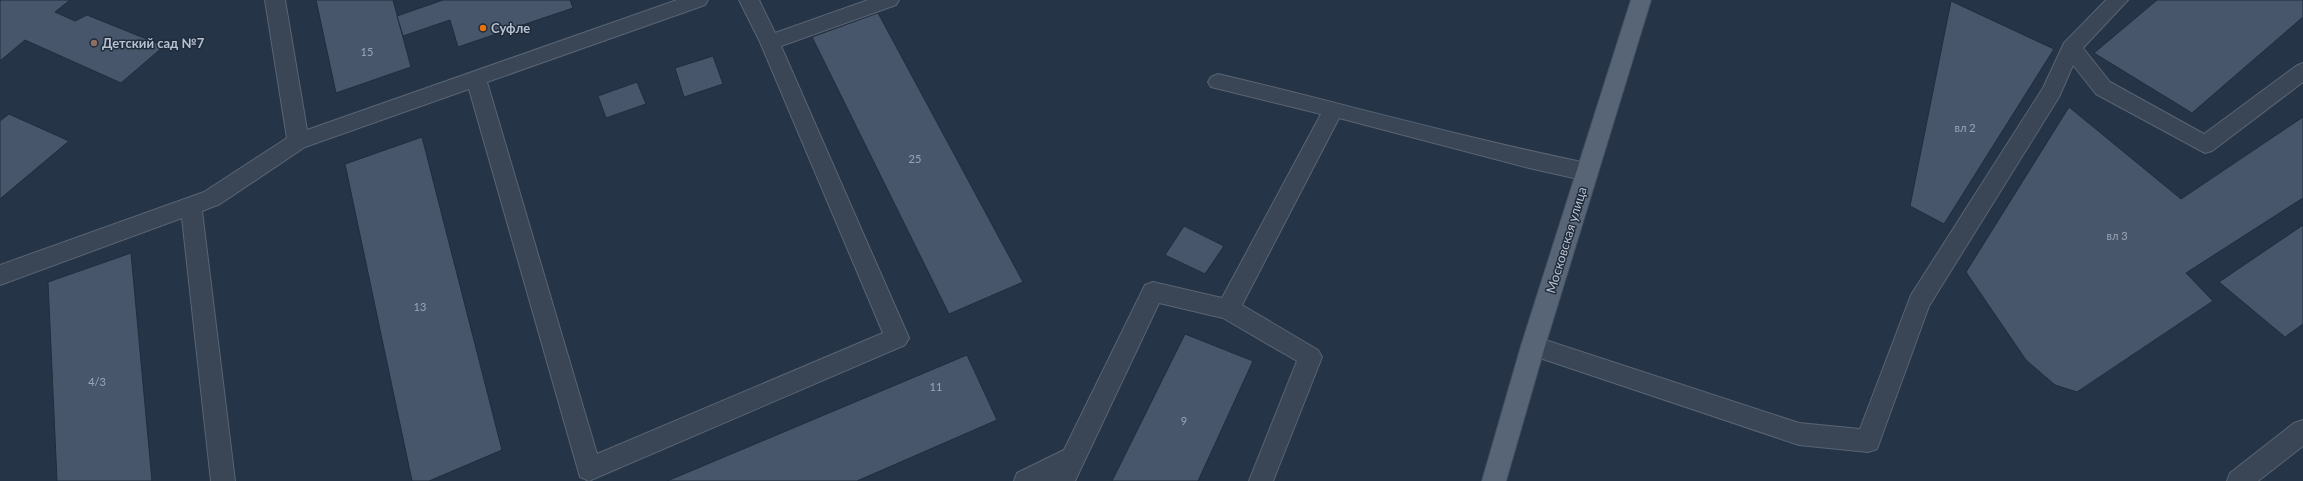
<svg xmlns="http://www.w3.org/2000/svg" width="2303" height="481" viewBox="0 0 2303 481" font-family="Lato,sans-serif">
<rect width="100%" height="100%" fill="#253447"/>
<!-- building -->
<g fill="#47566b" stroke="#212d3d">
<path d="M0 0H70L55 12 75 21 87 15 164 46 121 83 25 40 0 61Z"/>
<path d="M316 0H393L411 67 336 93Z"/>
<path d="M443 0H570L573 8 458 47 450 20 403 36 397 16Z"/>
<path d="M2157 0H2303V17L2192 113 2094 53Z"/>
<path d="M1951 1 2054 49 1944 224 1910 206Z"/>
<path d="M878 13 1023 282 949 314 812 37Z"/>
<path d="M713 56 723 84 684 97 675 68Z"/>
<path d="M637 82 646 104 606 118 598 96Z"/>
<path d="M2069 107 2181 199 2303 117V198L2186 273 2213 301 2077 392 2055 385 2026 360 1966 272Z"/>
<path d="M9 114 69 141 0 199V121Z"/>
<path d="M422 137 502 450 429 481H412L345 164Z"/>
<path d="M2303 225V324L2285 337 2219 282Z"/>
<path d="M1184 226 1224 246 1205 274 1165 255Z"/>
<path d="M131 253 152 481H57L48 282Z"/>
<path d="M1185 334 1253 361 1198 481H1112Z"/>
<path d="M967 355 997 420 857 481H667Z"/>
</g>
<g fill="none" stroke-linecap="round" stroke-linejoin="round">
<defs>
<g id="minor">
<path d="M265 0H285L307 130 677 0H708L705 5 487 82 597 454 883 333 760 42 739 0H759L775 33 868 0H899L896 5 781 46 909 338 905 345 598 477 589 481 580 477 469 89 305 147 220 204 202 211 235 481H211L182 218 0 285V265L204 192 287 138Z"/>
<path d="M2106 0H2128L2083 48 2110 82 2204 134 2296 66 2303 63V82L2212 151 2205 153 2096 94 2073 65 2059 97 1929 306 1877 449 1868 452 1799 445 1525 353 1521 346 1525 339 1533 336 1799 423 1860 429 1911 295 2043 88 2064 43Z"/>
<path d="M1218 74C1341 103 1463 138 1587 163L1595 166 1598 172 1595 178 1587 181 1529 168 1339 118 1242 305 1318 350 1322 357 1273 481H1249L1297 361 1223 318 1159 303 1075 481H1014L1017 473 1064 450 1145 285 1153 282 1222 298 1321 114 1211 87 1208 82 1211 77Z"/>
<path d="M2303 420V446L2258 481H2227L2230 473 2294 423Z"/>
</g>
<path id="major" d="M1631 0H1651L1545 346 1506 481H1482L1521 346Z"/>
</defs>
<!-- minor casing -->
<use href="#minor" stroke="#596473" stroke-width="2"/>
<!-- major casing -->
<use href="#major" stroke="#444f5f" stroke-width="2"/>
<!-- minor -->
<use href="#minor" fill="#3a4656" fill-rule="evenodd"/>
<!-- major -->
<use href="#major" fill="#586576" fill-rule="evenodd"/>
</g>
<!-- markers -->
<circle fill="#e8710a" stroke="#1f2b3b" stroke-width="1.5" cx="483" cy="28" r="4"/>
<circle fill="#8d6e63" stroke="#1f2b3b" stroke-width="1.5" cx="94" cy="43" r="4"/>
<g text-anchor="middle" stroke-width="3" stroke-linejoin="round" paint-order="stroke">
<!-- number labels -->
<g font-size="11" fill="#9ca6b6">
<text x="367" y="56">15</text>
<text x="1965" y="132">вл 2</text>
<text x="915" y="163">25</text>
<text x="2117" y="240">вл 3</text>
<text x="420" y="311">13</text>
<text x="97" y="386">4/3</text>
<text x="936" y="391">11</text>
<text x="1184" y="425">9</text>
</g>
<!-- poi labels -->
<g font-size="13" font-weight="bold" fill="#b8c1cf" stroke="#1f2b3b" text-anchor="start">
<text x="491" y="33">Суфле</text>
<text x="102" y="48">Детский сад №7</text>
</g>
<!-- street labels -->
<g font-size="13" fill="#b8c1cf" stroke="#1f2b3b">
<text transform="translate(1566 240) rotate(-73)" y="5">Московская улица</text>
</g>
</g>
</svg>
